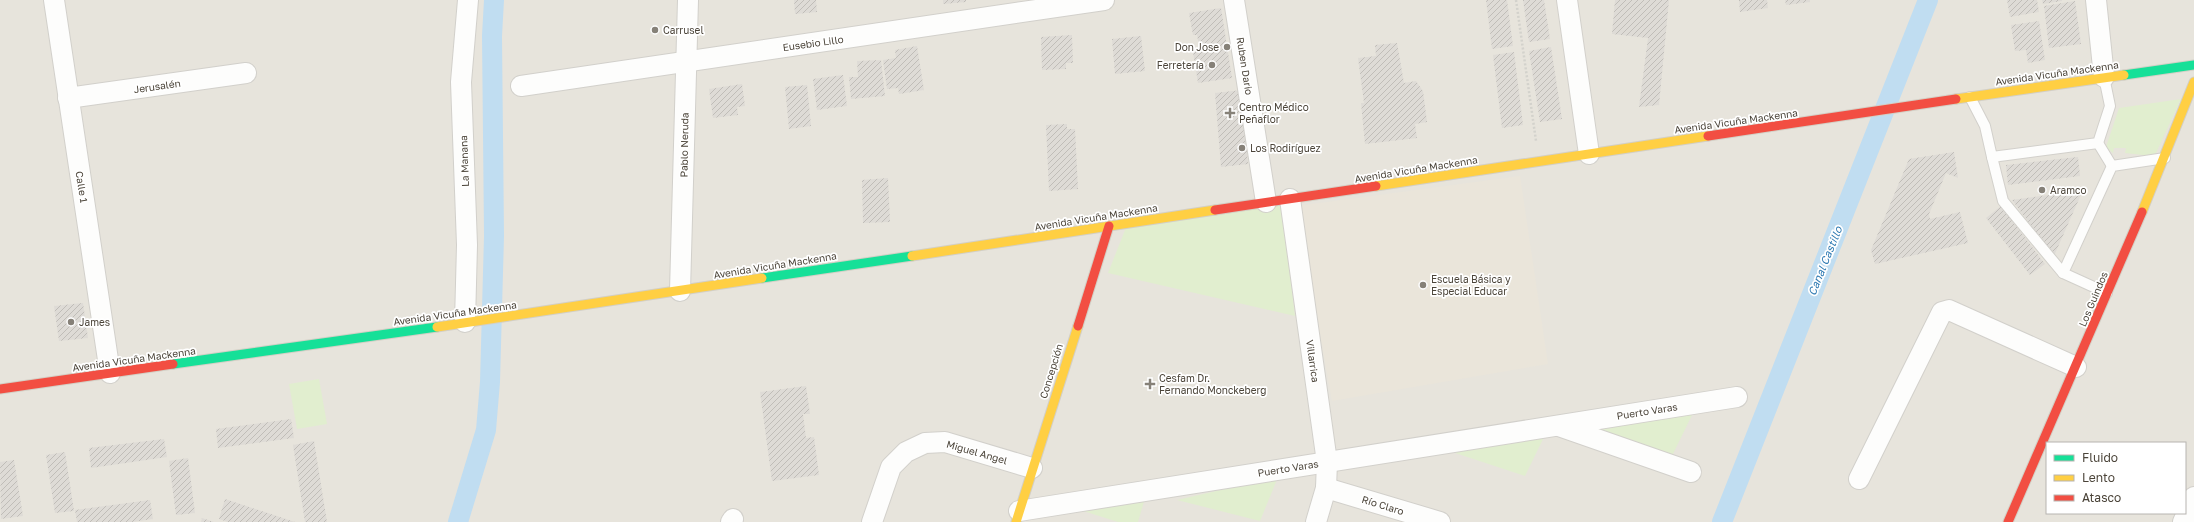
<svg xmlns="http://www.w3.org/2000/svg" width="2194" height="522" viewBox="0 0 2194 522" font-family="'Golos Text',sans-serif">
<defs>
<pattern id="building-hatch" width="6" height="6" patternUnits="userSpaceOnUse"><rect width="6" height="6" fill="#dedbd6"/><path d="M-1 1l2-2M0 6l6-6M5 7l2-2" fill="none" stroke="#c0bdb8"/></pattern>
</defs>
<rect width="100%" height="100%" fill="#f4f2ee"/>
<!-- residential -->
<path fill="#e7e4dc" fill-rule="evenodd" d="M0 0H2194V522H0ZM2047 443H2185V513H2047Z"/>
<!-- education -->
<path fill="#eae5da" d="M1520 176 1548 364 1332 401 1297 206Z"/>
<!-- grass -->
<g fill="#e1eecf">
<path d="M2181 99 2156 153 2152 156 2125 153 2126 148H2114L2113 153 2106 147 2119 108Z"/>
<path d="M1282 202 1295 316 1108 273 1127 225Z"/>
<path d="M319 379 327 424 297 429 289 384Z"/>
<path d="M1693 413 1672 456 1590 429Z"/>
<path d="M1546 433 1525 476 1443 449Z"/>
<path d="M1278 477 1260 521 1177 500Z"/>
<path d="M1145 498 1138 522H1118L1077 509Z"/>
</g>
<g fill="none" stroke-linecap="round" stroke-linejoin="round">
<!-- canal -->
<g stroke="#c0ddf1" stroke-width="20">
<path d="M458 522 486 430 490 382 494 236 492 36 494 0"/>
<path d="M1722 522 1928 0"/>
</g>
</g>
<!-- building -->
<g fill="url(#building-hatch)">
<path d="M794 0H816L817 12 795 14Z"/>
<path d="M943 0H966V2L943 4Z"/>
<path d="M1486 0H1507L1513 46 1492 49Z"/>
<path d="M1523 0H1544L1550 39 1529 42Z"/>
<path d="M1615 0H1669L1659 105 1639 107 1648 38 1612 34Z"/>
<path d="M1739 0H1767L1768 8 1740 12Z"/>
<path d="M1785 0H1810V2L1786 5Z"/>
<path d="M2007 0H2037L2039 12 2010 17Z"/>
<path d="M2042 0H2062V1L2043 4Z"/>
<path d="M2075 1 2081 44 2049 48 2044 6Z"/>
<path d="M1221 8 1232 78 1198 83 1193 52 1200 51 1197 35H1193L1189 13Z"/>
<path d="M2039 21 2045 60 2028 63 2026 50 2015 51 2011 25Z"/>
<path d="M1072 35 1073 63H1066V69L1042 70 1041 37Z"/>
<path d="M1141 36 1145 71 1115 74 1112 39Z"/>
<path d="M1397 43 1404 83 1416 81 1423 91 1427 122 1415 124 1417 138 1365 144 1361 103H1364L1358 58 1376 56 1375 45Z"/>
<path d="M917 46 924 90 899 94 898 88 887 89 883 60 896 58 895 50Z"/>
<path d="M1551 47 1562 119 1540 122 1529 51Z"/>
<path d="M1514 52 1523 125 1502 128 1493 55Z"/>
<path d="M881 60 885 96 851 99 849 77H858L857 61Z"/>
<path d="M843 75 847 106 817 110 813 79Z"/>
<path d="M742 84 745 106 737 107 738 115 713 118 709 89Z"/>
<path d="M807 85 811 126 789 129 785 87Z"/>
<path d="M1242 90 1248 164 1221 167 1215 93Z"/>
<path d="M1067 124V129H1075L1078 189 1049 191 1046 125Z"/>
<path d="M1954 152 1958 178 1946 173 1929 214 1930 219 1960 212 1968 243 1875 264 1871 250 1909 159Z"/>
<path d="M2078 157 2080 176 2008 185 2006 165Z"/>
<path d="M888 178 890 222 863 223 862 180Z"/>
<path d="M2083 190 2054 256 2012 200Z"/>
<path d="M2001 206 2045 264 2030 275 1986 218Z"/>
<path d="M83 303 88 338 59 341 54 306Z"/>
<path d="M806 386 810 414H803L806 438 814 437 819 475 772 481 760 392Z"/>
<path d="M291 419 294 438 218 448 216 429Z"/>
<path d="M164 439 167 457 91 468 89 448Z"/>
<path d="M314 441 327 522H305L293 445Z"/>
<path d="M65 452 74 511 55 513 46 455Z"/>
<path d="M188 458 195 513 176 515 169 461Z"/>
<path d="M14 460 23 516 1 519 0 462Z"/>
<path d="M225 499 295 522H228L219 519Z"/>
<path d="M150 500 153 519 132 522H77L75 510Z"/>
<path d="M202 518 214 522H201Z"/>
</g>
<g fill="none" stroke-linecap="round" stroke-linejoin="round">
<defs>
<g id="lane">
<path d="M1970 97 1985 126 1992 157 2098 143 2110 106 2104 77"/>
<path d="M2098 143 2112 166"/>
<path d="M1992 157 2003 201 2063 273"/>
<path d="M2107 293 2063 273 2112 166 2165 158"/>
</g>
<g id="street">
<path d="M54 0 110 373"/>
<path d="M1234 0 1266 202"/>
<path d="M1567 0 1589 154"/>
<path d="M2096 0 2104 77"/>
<path d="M521 86 1104 0"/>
<path d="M68 98 246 73"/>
<path d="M1290 199 1327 462 1326 488 1316 522"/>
<path d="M680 291 688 0"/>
<path d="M465 322 467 245 461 82 468 0"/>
<path d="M1559 426 1691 472"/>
<path d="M1859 479 1942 312 1949 310 2076 367"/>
<path d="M1326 488 1440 522"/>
<path d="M1019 511 1737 397"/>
<path d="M731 522 733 519"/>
<path d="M872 522 891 467 906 452 925 443 945 442 1032 468"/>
<path d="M2183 522 2194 497"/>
</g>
<g id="fast">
<path d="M2124 75 2194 65"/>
<path d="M762 278 912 256"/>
<path d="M173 364 437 327"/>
</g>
<g id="slow">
<path d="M1956 99 2124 75"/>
<path d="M1376 186 1708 136"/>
<path d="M2142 212 2194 82"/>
<path d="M912 256 1215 210"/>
<path d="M437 327 762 278"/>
<path d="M1016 522 1078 326"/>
</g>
<g id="jam">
<path d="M1708 136 1956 99"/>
<path d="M1215 210 1376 186"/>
<path d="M1078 326 1109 226"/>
<path d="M0 389 173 364"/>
<path d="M2008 522 2142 212"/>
</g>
</defs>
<!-- lane casing -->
<use href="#lane" stroke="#d2d0cb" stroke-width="12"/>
<!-- street casing -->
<use href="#street" stroke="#d2d0cb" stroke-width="22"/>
<!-- fast casing -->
<use href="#fast" stroke="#d3cfc5" stroke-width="11"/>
<!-- slow casing -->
<use href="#slow" stroke="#d3cfc5" stroke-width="11"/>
<!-- jam casing -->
<use href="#jam" stroke="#d3cfc5" stroke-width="11"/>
<!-- path -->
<path stroke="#d3d2cc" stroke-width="2.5" stroke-dasharray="2 2" stroke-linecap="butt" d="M1516 0 1536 141"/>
<!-- lane -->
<use href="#lane" stroke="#fdfdfc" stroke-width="10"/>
<!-- street -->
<use href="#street" stroke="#fdfdfc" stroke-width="20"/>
<!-- fast -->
<use href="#fast" stroke="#16e098" stroke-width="9"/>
<!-- slow -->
<use href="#slow" stroke="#ffcf43" stroke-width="9"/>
<!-- jam -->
<use href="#jam" stroke="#f24e42" stroke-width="9"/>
</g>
<!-- markers -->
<g fill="#868178" stroke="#fff" stroke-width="1.5">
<circle cx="655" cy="30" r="4"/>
<circle cx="1227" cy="47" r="4"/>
<circle cx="1212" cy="65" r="4"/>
<path d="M1228 107h4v4h4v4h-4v4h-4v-4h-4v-4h4z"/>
<circle cx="1242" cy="148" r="4"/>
<circle cx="2042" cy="190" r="4"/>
<circle cx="1423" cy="285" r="4"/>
<circle cx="71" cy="322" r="4"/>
<path d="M1148 378h4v4h4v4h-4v4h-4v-4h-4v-4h4z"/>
</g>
<g text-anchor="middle" stroke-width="3.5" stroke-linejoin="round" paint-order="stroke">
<!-- poi labels -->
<g font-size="10" fill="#4b4439" stroke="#fff" text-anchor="start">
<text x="663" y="34">Carrusel</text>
<text x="1219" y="51" text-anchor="end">Don Jose</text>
<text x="1204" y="69" text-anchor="end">Ferretería</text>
<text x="1239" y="111">Centro Médico<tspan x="1239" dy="12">Peñaflor</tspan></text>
<text x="1250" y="152">Los Rodiríguez</text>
<text x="2050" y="194">Aramco</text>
<text x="1431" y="283">Escuela Básica y<tspan x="1431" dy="12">Especial Educar</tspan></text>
<text x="79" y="326">James</text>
<text x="1159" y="382">Cesfam Dr.<tspan x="1159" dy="12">Fernando Monckeberg</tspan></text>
</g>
<!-- street labels -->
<g font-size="10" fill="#4b4439" stroke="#fff">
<text transform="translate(813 43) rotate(-8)" y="4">Eusebio Lillo</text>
<text transform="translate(1245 66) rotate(81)" y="4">Ruben Dario</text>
<text transform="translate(2057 73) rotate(-8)" y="4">Avenida Vicuña Mackenna</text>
<text transform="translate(157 86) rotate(-8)" y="4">Jerusalén</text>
<text transform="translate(1736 121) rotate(-8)" y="4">Avenida Vicuña Mackenna</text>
<text transform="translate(684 145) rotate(-89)" y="4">Pablo Neruda</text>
<text transform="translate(464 161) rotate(-92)" y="4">La Manana</text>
<text transform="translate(1416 169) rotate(-9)" y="4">Avenida Vicuña Mackenna</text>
<text transform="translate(82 187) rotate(81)" y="4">Calle 1</text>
<text transform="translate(1096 217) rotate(-9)" y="4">Avenida Vicuña Mackenna</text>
<text transform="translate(775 265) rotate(-9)" y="4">Avenida Vicuña Mackenna</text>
<text transform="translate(2093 299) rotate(-67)" y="4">Los Guindos</text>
<text transform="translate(455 313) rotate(-8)" y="4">Avenida Vicuña Mackenna</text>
<text transform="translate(134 359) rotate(-8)" y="4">Avenida Vicuña Mackenna</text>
<text transform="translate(1313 361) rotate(82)" y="4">Villarrica</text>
<text transform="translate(1051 371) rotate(-73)" y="4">Concepción</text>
<text transform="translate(1647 411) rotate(-9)" y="4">Puerto Varas</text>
<text transform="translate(977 452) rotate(16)" y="4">Miguel Angel</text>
<text transform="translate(1288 468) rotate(-9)" y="4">Puerto Varas</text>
<text transform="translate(1383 505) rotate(17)" y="4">Río Claro</text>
</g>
<!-- water labels -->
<g font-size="11" font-style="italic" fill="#2e7ab2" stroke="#fff">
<text transform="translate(1825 261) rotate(-68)" y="4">Canal Castillo</text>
</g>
</g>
<!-- legend -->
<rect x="2046" y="442" width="140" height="72" fill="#ffffff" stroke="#b7b4b0"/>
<rect x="2054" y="455" width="20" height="6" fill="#16e098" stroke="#b7b4b0"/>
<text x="2082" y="462" font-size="12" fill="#4b4439">Fluido</text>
<rect x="2054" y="475" width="20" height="6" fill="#ffcf43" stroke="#b7b4b0"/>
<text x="2082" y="482" font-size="12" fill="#4b4439">Lento</text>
<rect x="2054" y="495" width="20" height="6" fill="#f24e42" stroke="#b7b4b0"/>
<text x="2082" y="502" font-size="12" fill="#4b4439">Atasco</text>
</svg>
